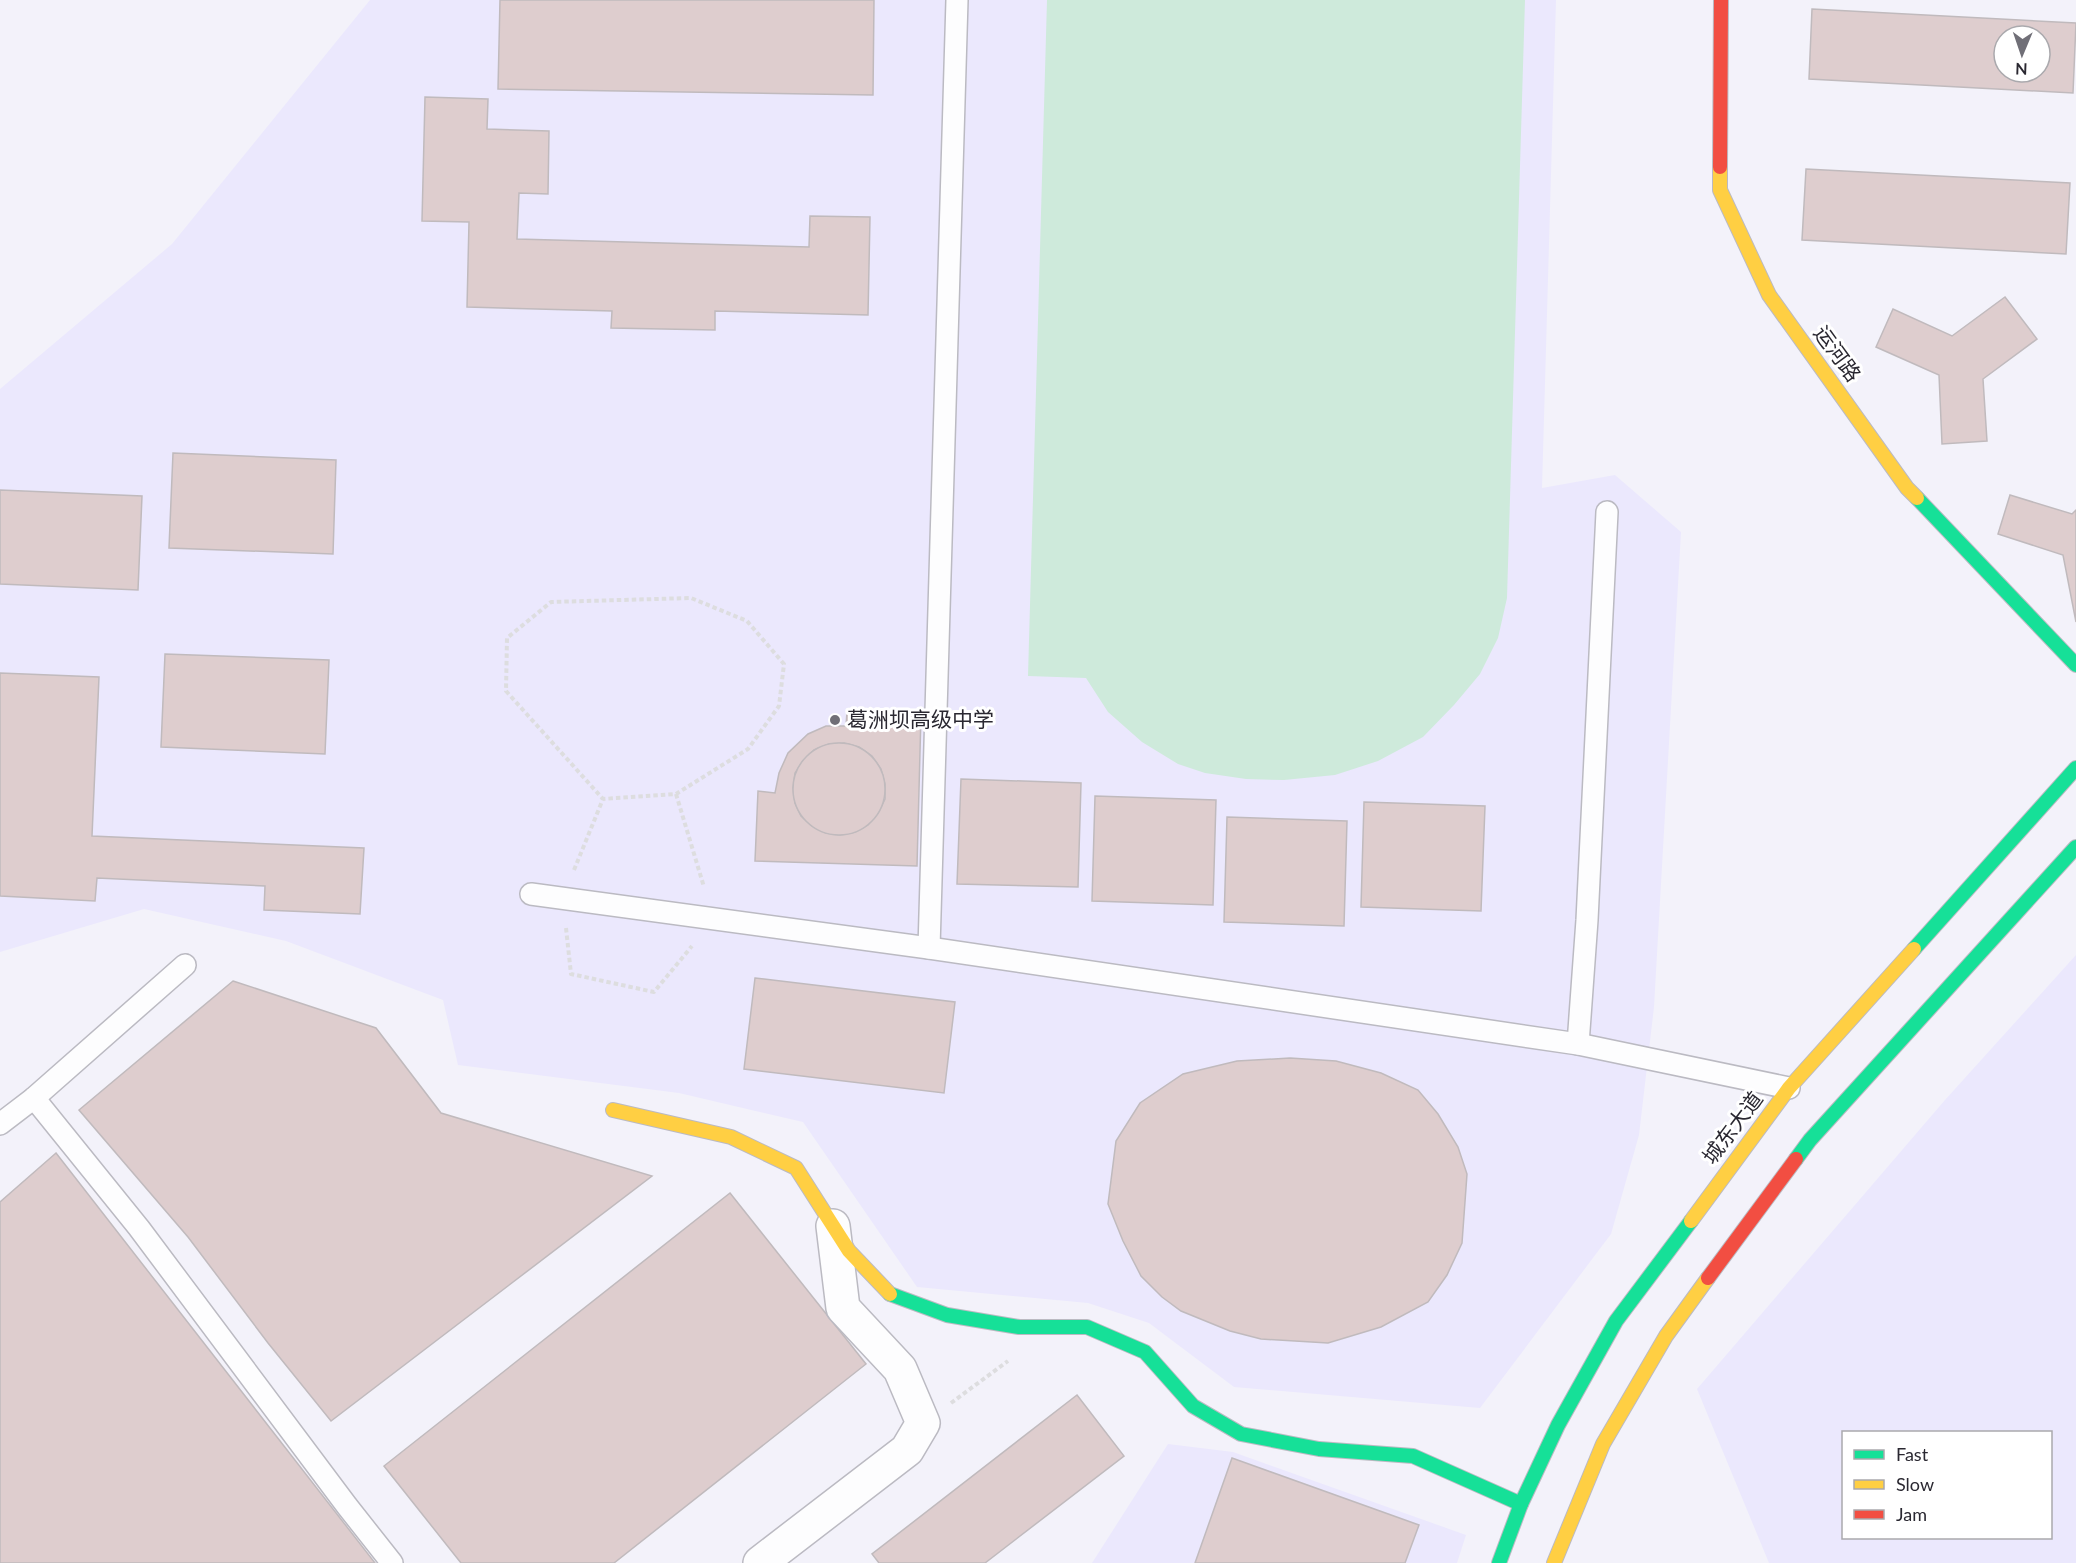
<svg xmlns="http://www.w3.org/2000/svg" width="2076" height="1563" viewBox="0 0 2076 1563" font-family="Lato,'Noto Sans SC',sans-serif">
<rect width="100%" height="100%" fill="#f3f2fa"/>
<!-- built -->
<g fill="#ebe8fd" fill-rule="evenodd">
<path d="M370 0H1556L1542 488 1615 475 1681 532 1654 1007 1639 1135 1611 1234 1480 1408 1234 1387 1149 1323 1088 1303 917 1287 803 1122 679 1093 458 1065 443 1000 286 941 144 909 0 952V389L172 244Z"/>
<path d="M2076 955V1563H1769L1697 1389 1945 1100ZM2050 1432V1538H1844V1432Z"/>
<path d="M1168 1444 1233 1452 1466 1535 1457 1563H1092Z"/>
</g>
<!-- green -->
<path fill="#ceeadb" d="M1047 0H1525L1507 598 1498 638 1480 674 1454 705 1423 737 1378 761 1335 775 1284 780 1246 779 1205 773 1178 764 1142 742 1108 712 1086 678 1028 676Z"/>
<!-- building -->
<g fill="#decdce" stroke="#c0babd" stroke-width="1.5" fill-rule="evenodd">
<path d="M500 0H874L873 95 498 89Z"/>
<path d="M1812 9 2076 23 2073 93 1809 79ZM2004 36H2040V72H2004Z"/>
<path d="M425 97 488 99 487 129 549 131 548 194 519 193 517 239 809 247 810 216 870 217 868 315 715 311V330L611 328 612 311 467 307 469 222 422 221Z"/>
<path d="M1806 169 2070 183 2066 254 1802 240Z"/>
<path d="M2005 297 2037 339 1983 379 1987 441 1942 444 1939 375 1876 347 1893 309 1952 336Z"/>
<path d="M173 453 336 460 333 554 169 548Z"/>
<path d="M0 490 142 496 138 590 0 584Z"/>
<path d="M2010 495 2072 514 2076 510V622L2063 555 1998 534Z"/>
<path d="M165 654 329 660 325 754 161 747Z"/>
<path d="M0 673 99 677 92 836 364 848 360 914 264 910 265 886 97 878 95 901 0 896Z"/>
<path d="M847 712 921 714 917 866 755 861 758 791 775 793 779 773 788 753 808 734 826 726H846ZM844 743 859 747 872 756 881 769 885 784V799L878 813 868 825 855 832 840 835 826 833 812 826 801 816 795 803 793 788 795 773 803 761 814 750 829 744Z"/>
<circle cx="839" cy="789" r="46"/>
<path d="M961 779 1081 783 1078 887 957 884Z"/>
<path d="M1095 796 1216 800 1213 905 1092 901Z"/>
<path d="M1364 802 1485 806 1481 911 1361 907Z"/>
<path d="M1227 817 1347 821 1344 926 1224 922Z"/>
<path d="M755 978 955 1002 944 1093 744 1069Z"/>
<path d="M233 981 376 1028 441 1113 652 1176 331 1421 268 1343 188 1237 79 1110Z"/>
<path d="M1290 1058 1336 1061 1381 1073 1418 1090 1438 1114 1458 1147 1467 1174 1462 1243 1447 1275 1428 1302 1381 1327 1328 1343 1261 1339 1230 1331 1181 1311 1162 1297 1141 1276 1123 1241 1108 1204 1116 1141 1140 1103 1183 1074 1237 1061Z"/>
<path d="M56 1153 375 1563H0V1202Z"/>
<path d="M730 1193 866 1364 614 1563H461L384 1466Z"/>
<path d="M1077 1395 1124 1456 985 1563H879L872 1554Z"/>
<path d="M1232 1458 1419 1525 1405 1563H1195Z"/>
</g>
<g fill="none" stroke-linecap="round" stroke-linejoin="round">
<defs>
<g id="lane">
<path d="M531 894 929 948 1578 1044 1789 1088"/>
<path d="M929 948 957 0"/>
<path d="M1578 1044 1587 920 1607 512"/>
<path d="M34 1098 139 1228 347 1506 392 1563"/>
<path d="M0 1124 34 1098 185 965"/>
</g>
<path id="street" d="M760 1563 907 1450 923 1423 900 1369 843 1308 833 1226"/>
<g id="fast">
<path d="M1917 498 2076 665"/>
<path d="M1914 949 2076 768"/>
<path d="M1796 1159 1810 1140 2076 847"/>
<path d="M890 1294 947 1315 1019 1327H1087L1145 1352 1193 1406 1241 1434 1319 1449 1413 1456 1521 1504"/>
<path d="M1499 1563 1521 1504 1558 1425 1616 1321 1691 1221"/>
</g>
<g id="slow">
<path d="M1720 167V190L1769 295 1907 488 1917 498"/>
<path d="M613 1110 731 1137 796 1168 849 1251 890 1294"/>
<path d="M1691 1221 1789 1088 1914 949"/>
<path d="M1554 1563 1603 1444 1666 1336 1708 1278"/>
</g>
<g id="jam">
<path d="M1720 167 1721 0"/>
<path d="M1708 1278 1796 1159"/>
</g>
</defs>
<!-- lane casing -->
<use href="#lane" stroke="#bbbac2" stroke-width="24"/>
<!-- street casing -->
<use href="#street" stroke="#bbbac2" stroke-width="36"/>
<!-- fast casing -->
<use href="#fast" stroke="#bbbac2" stroke-width="16"/>
<!-- slow casing -->
<use href="#slow" stroke="#bbbac2" stroke-width="16"/>
<!-- jam casing -->
<use href="#jam" stroke="#bbbac2" stroke-width="16"/>
<!-- path -->
<g stroke="#dddddf" stroke-width="4" stroke-dasharray="4.5 3" stroke-linecap="butt">
<path d="M676 794 704 887"/>
<path d="M574 870 603 799 506 691 507 638 551 602 691 598 747 621 784 664 779 706 748 749 676 794 603 799"/>
<path d="M566 928 571 974 654 992 692 946"/>
<path d="M951 1403 1008 1361"/>
</g>
<!-- lane -->
<use href="#lane" stroke="#fdfdfe" stroke-width="21"/>
<!-- street -->
<use href="#street" stroke="#fdfdfe" stroke-width="33"/>
<!-- fast -->
<use href="#fast" stroke="#16e098" stroke-width="14"/>
<!-- slow -->
<use href="#slow" stroke="#ffcf43" stroke-width="14"/>
<!-- jam -->
<use href="#jam" stroke="#f24e42" stroke-width="14"/>
</g>
<!-- markers -->
<circle fill="#706f77" stroke="#fff" stroke-width="2" cx="835" cy="720" r="6"/>
<g text-anchor="middle" stroke-width="6" stroke-linejoin="round" paint-order="stroke">
<!-- street labels -->
<g font-size="21" fill="#2a2831" stroke="#fff">
<text transform="translate(1837 354) rotate(54)" y="7">运河路</text>
<text transform="translate(1733 1128) rotate(-53)" y="7">城东大道</text>
</g>
<!-- poi labels -->
<g font-size="21" fill="#2a2831" stroke="#fff" text-anchor="start">
<text x="847" y="727">葛洲坝高级中学</text>
</g>
</g>
<!-- legend -->
<rect x="1842" y="1431" width="210" height="108" fill="#ffffff" stroke="#aaa9ad" stroke-width="1.5"/>
<rect x="1854" y="1450" width="30" height="9" fill="#16e098" stroke="#aaa9ad" stroke-width="1.5"/>
<text x="1896" y="1461" font-size="18" fill="#2a2831">Fast</text>
<rect x="1854" y="1480" width="30" height="9" fill="#ffcf43" stroke="#aaa9ad" stroke-width="1.5"/>
<text x="1896" y="1491" font-size="18" fill="#2a2831">Slow</text>
<rect x="1854" y="1510" width="30" height="9" fill="#f24e42" stroke="#aaa9ad" stroke-width="1.5"/>
<text x="1896" y="1521" font-size="18" fill="#2a2831">Jam</text>
<!-- north arrow -->
<g transform="translate(2022 54) rotate(182)"><circle r="28" fill="#ffffff" stroke="#aaa9ad" stroke-width="1.5"/>
<path d="M0-4.5L10 22L0 15L-10 22Z" fill="#706f77"/>
<text y="-9" font-size="16" font-weight="bold" text-anchor="middle" fill="#2a2831">N</text>
</g>
</svg>
